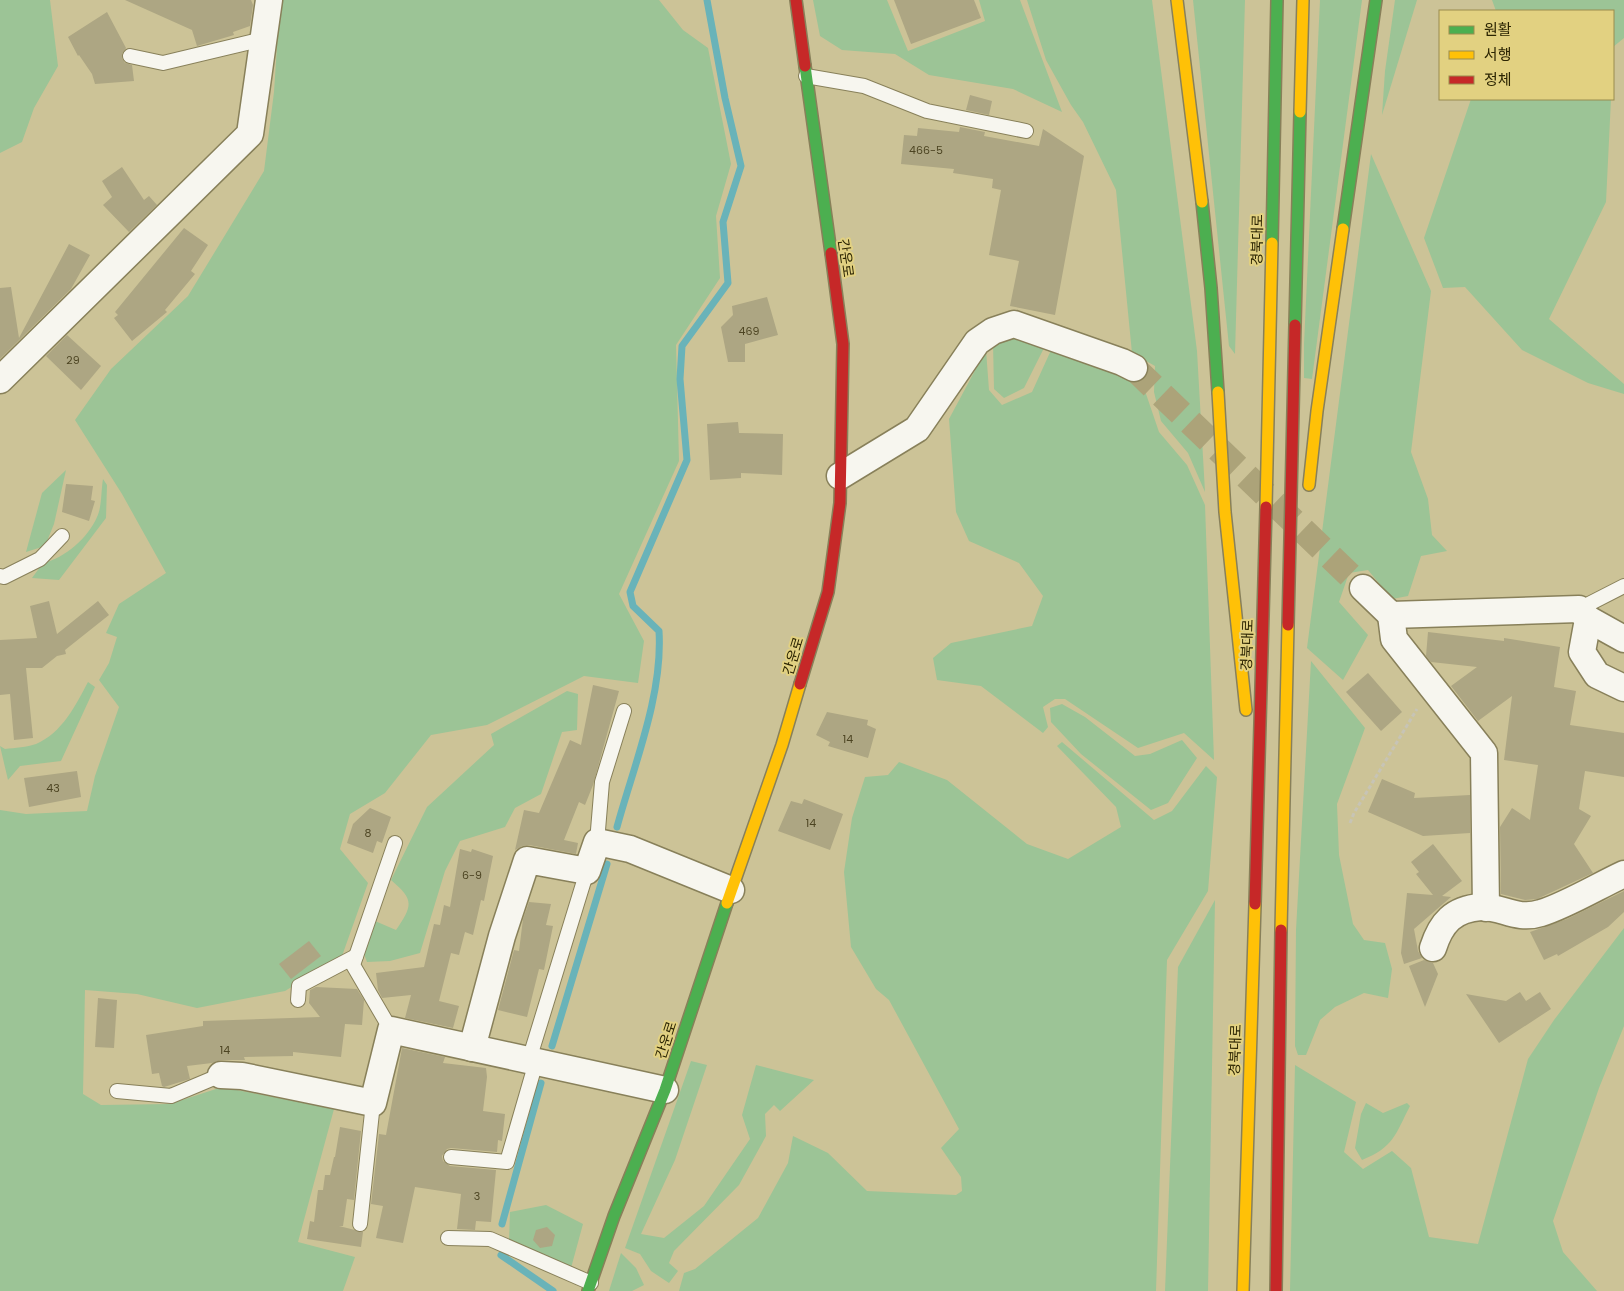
<svg xmlns="http://www.w3.org/2000/svg" width="1624" height="1291" viewBox="0 0 1624 1291" font-family="Poppins,'Noto Sans KR',sans-serif">
<rect width="100%" height="100%" fill="#ccc397"/>
<!-- green -->
<g fill="#9cc496">
<path d="M0 0H50L58 66 34 108 22 142 0 153Z"/>
<path d="M280 0H659L683 30 708 48 731 164 716 216 720 278 676 345 679 461 619 594 644 641 638 683 584 676 487 725 431 735 385 793 350 814 340 849 368 883 342 956 285 991 197 1008 137 994 85 990 83 1094 101 1105 170 1104 222 1087 334 1109 298 1242 355 1257 343 1291H0V810L26 814 87 811 95 776 119 707 99 680 109 663 117 637 106 633 119 604 166 573 122 494 75 420 111 369 188 296 264 171 274 92Z"/>
<path d="M813 0H887L908 51 985 21 979 0H1020L1062 112 1013 89 929 75 895 54 842 50 820 36Z"/>
<path d="M1027 0H1152L1197 351 1205 492 1188 453 1161 421 1154 392 1155 366 1132 353 1116 190 1083 122 1071 105 1046 60Z"/>
<path d="M1193 0H1245L1235 354 1229 346Z"/>
<path d="M1320 0H1362L1312 379 1304 378V344Z"/>
<path d="M1395 0H1417L1382 115 1385 71Z"/>
<path d="M1492 0H1624V38L1613 47V11H1496Z"/>
<path d="M1471 99H1611L1606 202 1549 319 1624 384V394L1588 383 1522 350 1465 287 1443 288 1424 238Z"/>
<path d="M1371 154 1431 291 1411 452 1428 499 1432 535 1447 551 1421 556 1408 596 1392 599 1368 570 1349 573 1339 602 1368 635 1343 680 1307 648Z"/>
<path d="M1002 333 1045 346 1024 388 1004 398 994 389 993 343Z"/>
<path d="M1052 348 1065 350 1144 388 1159 432 1187 465 1205 505 1214 760 1184 733 1138 748 1065 699H1055L1043 707 1048 727 1043 733 981 686 937 680 933 658 951 643 1032 626 1043 596 1019 563 969 541 956 512 949 419 986 350 989 390 1002 405 1032 392Z"/>
<path d="M66 470 54 524 45 546 26 552 42 493Z"/>
<path d="M103 479 107 485 106 518 59 580 32 578 43 563C65 558 88 538 97 517 102 507 101 490 103 479Z"/>
<path d="M1311 661 1365 728 1337 804 1339 855 1353 924 1364 940 1385 943 1392 969 1388 998 1364 993 1335 1007 1320 1020 1306 1055H1298L1295 1046 1296 930Z"/>
<path d="M88 682 95 687 61 761 20 766 8 780 0 746 5 749C15 748 27 747 36 744 62 733 76 705 88 682Z"/>
<path d="M567 691 578 694 577 730 562 732 541 794 515 808 505 827 460 841 445 871 420 953 390 961 367 962 364 954 375 921 396 930C414 904 413 899 391 880L427 807 494 745 491 734Z"/>
<path d="M1062 704 1085 717 1135 756 1150 754 1182 740 1197 758 1168 803 1151 810 1081 754 1051 722 1050 708Z"/>
<path d="M1062 742 1154 820 1172 811 1206 766 1217 777 1208 891 1167 960 1156 1291H679L684 1273 695 1269 758 1218 788 1163 793 1136 828 1153 867 1191 956 1195 962 1191 961 1177 941 1148 959 1129 889 1000 876 989 851 947 844 872 852 818 865 777 888 775 899 762 947 780 1027 844 1068 859 1121 827 1116 807 1057 746Z"/>
<path d="M1215 900 1208 1291H1165L1178 967Z"/>
<path d="M1624 928V1026L1599 1088 1553 1221 1563 1252 1597 1291H1290L1295 1065 1356 1102 1344 1152 1363 1169 1392 1151 1411 1168 1429 1237 1478 1244 1528 1059 1554 1020Z"/>
<path d="M691 1061 707 1065 675 1160 641 1234 664 1238 704 1206 750 1139 742 1115 756 1065 814 1080 780 1111 774 1105 765 1114 766 1136 739 1185 674 1251 669 1263 678 1271 669 1283 651 1271 640 1254 625 1248Z"/>
<path d="M1366 1103 1383 1113 1407 1103 1410 1106C1395 1135 1394 1147 1362 1160L1355 1148 1361 1114Z"/>
<path d="M546 1205 583 1224 571 1268 509 1241 510 1212Z"/>
<path d="M621 1253 636 1268 644 1285 632 1291H609Z"/>
</g>
<g fill="none" stroke-linecap="round" stroke-linejoin="round">
<!-- stream -->
<g stroke="#69b3b9" stroke-width="7">
<path d="M617 827C634 765 663 695 659 631L633 606 630 592 687 460 680 379 682 346 728 283 723 222 741 166 725 98 707 0"/>
<path d="M552 1046 607 864"/>
<path d="M502 1224 541 1083"/>
<path d="M501 1255 553 1291"/>
</g>
</g>
<!-- building -->
<g fill="#ada683">
<path d="M125 0H251L253 5 250 26 233 32 234 35 197 46 192 30Z"/>
<path d="M894 0H974L981 18 911 44Z"/>
<path d="M107 12 126 48 122 54V58L125 63 132 65 134 81 95 84 92 74 79 55 78 56 68 37Z"/>
<path d="M970 95 992 101 989 115 966 110Z"/>
<path d="M960 127 985 132 984 136 1039 146 1043 129 1084 156 1055 315 1010 306 1019 261 989 255 1001 190 992 188 993 179 953 173 954 169 901 164 904 135 917 136 918 128 959 132Z"/>
<path d="M122 167 144 200 149 196 157 205 129 232 103 205 112 197 102 181Z"/>
<path d="M184 228 208 245 191 271 195 274 165 310 167 312 132 341 114 318 118 315 115 312Z"/>
<path d="M69 244 90 255 71 289 0 359V288L11 287 19 338Z"/>
<path d="M767 297 778 335 745 344V362H728L721 327 733 315 732 306Z"/>
<path d="M67 335 101 366 81 390 46 356Z"/>
<path d="M738 422 739 433 783 434 782 475 741 473V478L710 480 707 424Z"/>
<path d="M66 484 93 486 91 500 95 501 89 521 62 512Z"/>
<path d="M49 601 57 634 98 601 109 615 65 650 66 654 57 656 42 668H26L33 738 14 740 10 694 0 695V640L37 638 30 606Z"/>
<path d="M1428 632 1504 641V638L1560 647 1554 687 1576 691 1570 725 1624 733V777L1585 771 1579 809 1591 816 1574 844 1593 873 1537 899 1525 900 1501 894 1500 827 1512 808 1530 820 1538 765 1504 760 1512 696 1478 721 1451 686 1477 667 1431 662 1426 656Z"/>
<path d="M1368 673 1402 712 1381 731 1346 692Z"/>
<path d="M593 685 619 691 593 785 585 805 579 802 564 840 578 843 576 854 529 845 522 846 515 850 524 810 539 813 570 740 581 745Z"/>
<path d="M827 712 868 720 867 725 876 729 868 758 828 746 830 742 816 735Z"/>
<path d="M77 771 81 797 29 807 24 778Z"/>
<path d="M1382 779 1415 793 1414 798 1470 795V833L1423 836 1368 812Z"/>
<path d="M804 799 843 814 830 850 778 831 791 801 802 804Z"/>
<path d="M370 808 391 817 382 843 377 841 373 853 347 843 353 824Z"/>
<path d="M1433 844 1462 881 1442 896 1451 897 1414 929 1418 951 1422 958 1404 964 1401 953 1407 893 1433 895 1416 874 1419 872 1411 862Z"/>
<path d="M460 849 471 852 472 849 493 856 484 901 481 900 473 935 465 932 459 955 451 953 439 1001 459 1006 453 1028 405 1018 411 995 382 998 378 990 376 973 424 967 434 924 440 925 444 905 450 907Z"/>
<path d="M1624 891V912L1608 927 1558 956 1557 954 1544 960 1530 932 1567 919Z"/>
<path d="M529 902 551 904 546 925 553 926 544 970 539 969 527 1017 498 1010 514 950 519 951 523 919Z"/>
<path d="M309 941 321 956 291 979 279 964Z"/>
<path d="M1424 960 1433 963 1438 974 1425 1007 1409 966Z"/>
<path d="M316 987 357 989 364 1000 362 1025 345 1024 341 1057 293 1052V1056L244 1057 245 1060H221L212 1063 187 1066 190 1079 164 1087 162 1086 159 1073 152 1074 146 1035 203 1026V1021L320 1017 309 1003 310 990Z"/>
<path d="M1520 992 1526 1001 1540 992 1551 1009 1499 1043 1466 994 1506 1001Z"/>
<path d="M98 998 117 1000 114 1048 95 1047Z"/>
<path d="M402 1048 445 1057 443 1063 486 1068 487 1077 483 1111 505 1114 502 1141 498 1140 497 1152 451 1148 447 1149 442 1156 443 1161 450 1166 496 1170 491 1222 476 1221 475 1230 457 1229 461 1194 415 1187 403 1243 376 1238 383 1206 371 1204 379 1134 386 1135Z"/>
<path d="M340 1127 361 1131 354 1200 347 1199 343 1226H339L363 1232 361 1247 307 1239 310 1221 314 1222 318 1190H323L325 1175H330L334 1157H335Z"/>
<path d="M547 1227 555 1235 552 1246 540 1248 533 1240 536 1230Z"/>
</g>
<g fill="none" stroke-linecap="round" stroke-linejoin="round">
<!-- street-tunnel -->
<path stroke="#aca379" stroke-width="26" stroke-dasharray="26 13" stroke-linecap="butt" d="M1134 368 1363 588"/>
<defs>
<g id="lane">
<path d="M130 56 163 63 263 39"/>
<path d="M806 76 864 86 927 111 1026 131"/>
<path d="M0 576 4 577 40 559 62 536"/>
<path d="M1579 609 1624 586"/>
<path d="M597 842 602 782 624 711"/>
<path d="M298 1000 299 986 356 956"/>
<path d="M391 1030 353 965 395 843"/>
<path d="M529 1060 587 871"/>
<path d="M117 1091 171 1096 221 1075"/>
<path d="M451 1157 507 1162 536 1062"/>
<path d="M360 1224 373 1103"/>
<path d="M448 1238 490 1239 591 1283"/>
</g>
<g id="street">
<path d="M0 380 250 134 269 0"/>
<path d="M840 476 917 429 977 342 993 331 1014 324 1122 362 1134 368"/>
<path d="M1363 588 1391 615 1579 609 1588 619 1582 652 1597 675 1624 688"/>
<path d="M1391 615 1394 639 1484 753 1486 908"/>
<path d="M1588 619 1624 639"/>
<path d="M1433 948C1441 923 1453 909 1481 907 1502 906 1516 921 1541 913 1565 906 1600 885 1624 874"/>
<path d="M472 1048 502 936 527 860 587 871 597 842 630 849 731 890"/>
<path d="M221 1075 242 1076 373 1103 391 1030 665 1090"/>
</g>
<g id="fast">
<path d="M805 66 831 253"/>
<path d="M1202 202 1211 288 1218 392"/>
<path d="M1343 229 1376 0"/>
<path d="M1272 243 1277 0"/>
<path d="M1295 325 1300 112"/>
<path d="M588 1291 614 1216 665 1090 727 903"/>
</g>
<g id="slow">
<path d="M1177 0 1202 202"/>
<path d="M1300 112 1303 0"/>
<path d="M1218 392 1225 512 1246 710"/>
<path d="M1309 485 1317 411 1343 229"/>
<path d="M1266 507 1272 243"/>
<path d="M727 903 782 745 800 684"/>
<path d="M1281 930 1288 625"/>
<path d="M1243 1291 1255 904"/>
</g>
<g id="jam">
<path d="M796 0 805 66"/>
<path d="M1288 625 1295 325"/>
<path d="M800 684 828 592 840 503 843 344 831 253"/>
<path d="M1255 904 1266 507"/>
<path d="M1276 1291 1281 930"/>
</g>
</defs>
<!-- lane casing -->
<use href="#lane" stroke="#88805a" stroke-width="16"/>
<!-- street casing -->
<use href="#street" stroke="#88805a" stroke-width="29"/>
<!-- fast casing -->
<use href="#fast" stroke="#88805a" stroke-width="14"/>
<!-- slow casing -->
<use href="#slow" stroke="#88805a" stroke-width="14"/>
<!-- jam casing -->
<use href="#jam" stroke="#88805a" stroke-width="14"/>
<!-- path -->
<path stroke="#c7c4b6" stroke-width="3" stroke-dasharray="4 2.5" stroke-linecap="butt" d="M1350 823 1354 813 1417 709"/>
<!-- lane -->
<use href="#lane" stroke="#f7f6ef" stroke-width="14"/>
<!-- street -->
<use href="#street" stroke="#f7f6ef" stroke-width="26"/>
<!-- fast -->
<use href="#fast" stroke="#4caf50" stroke-width="11"/>
<!-- slow -->
<use href="#slow" stroke="#ffc107" stroke-width="11"/>
<!-- jam -->
<use href="#jam" stroke="#c62828" stroke-width="11"/>
</g>
<g text-anchor="middle" stroke-width="4" stroke-linejoin="round" paint-order="stroke">
<!-- number labels -->
<g font-size="11" fill="#4c4422">
<text x="926" y="154">466-5</text>
<text x="749" y="335">469</text>
<text x="73" y="364">29</text>
<text x="848" y="743">14</text>
<text x="53" y="792">43</text>
<text x="811" y="827">14</text>
<text x="368" y="837">8</text>
<text x="472" y="879">6-9</text>
<text x="225" y="1054">14</text>
<text x="477" y="1200">3</text>
</g>
<!-- street labels -->
<g font-size="14" fill="#2b2402" stroke="#e2d181">
<text transform="translate(1257 240) rotate(-89)" y="5">경북대로</text>
<text transform="translate(846 258) rotate(82)" y="5">간운로</text>
<text transform="translate(1247 645) rotate(-88)" y="5">경북대로</text>
<text transform="translate(793 656) rotate(-73)" y="5">간운로</text>
<text transform="translate(666 1040) rotate(-72)" y="5">간운로</text>
<text transform="translate(1235 1050) rotate(-88)" y="5">경북대로</text>
</g>
</g>
<!-- legend -->
<rect x="1439" y="10" width="175" height="90" fill="#e2d181" stroke="#998c4e"/>
<rect x="1449" y="26" width="25" height="8" fill="#4caf50" stroke="#998c4e"/>
<text x="1484" y="35" font-size="15" fill="#2b2402">원활</text>
<rect x="1449" y="51" width="25" height="8" fill="#ffc107" stroke="#998c4e"/>
<text x="1484" y="60" font-size="15" fill="#2b2402">서행</text>
<rect x="1449" y="76" width="25" height="8" fill="#c62828" stroke="#998c4e"/>
<text x="1484" y="85" font-size="15" fill="#2b2402">정체</text>
</svg>
